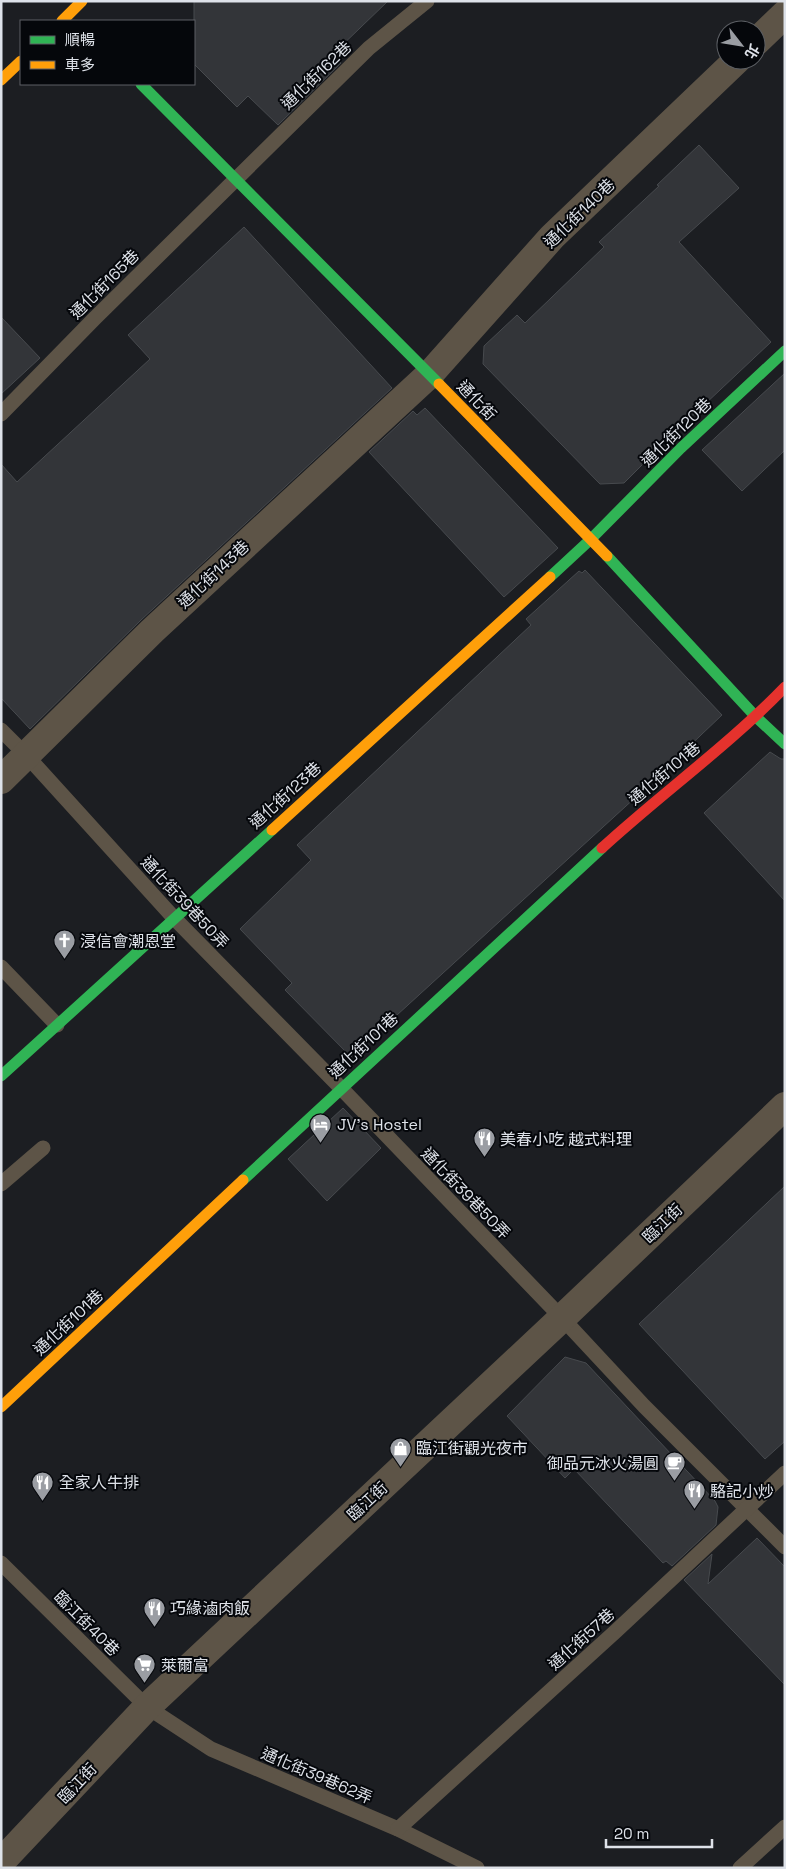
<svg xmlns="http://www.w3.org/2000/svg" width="786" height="1869" viewBox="0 0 786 1869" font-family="'Space Grotesk','Noto Sans TC',sans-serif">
<rect width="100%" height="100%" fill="#1c1e22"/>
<!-- building -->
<g fill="#333539" stroke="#474a4e">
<path d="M194 1H388L333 54 341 63 278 125 248 96 237 107 194 64Z"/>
<path d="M699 145 739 188 679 242 771 342 670 437 624 483 600 484 483 364 484 346 517 315 525 323 604 247 599 242 659 186 657 185Z"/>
<path d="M244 227 392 388 141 620 30 729 1 698V464L17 482 150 359 128 335Z"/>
<path d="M1 317 40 358 1 394Z"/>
<path d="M785 373V450L742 491 702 450Z"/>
<path d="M425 408 558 548 504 597 369 452 413 411 417 415Z"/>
<path d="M585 570 722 715 637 796 351 1057 285 990 292 983 240 929 311 860 297 845 531 625 526 619 579 571 582 573Z"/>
<path d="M770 752 781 759H785V901L704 813Z"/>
<path d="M343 1108 381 1148 327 1201 288 1159Z"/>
<path d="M785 1186V1441L765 1459 639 1324Z"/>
<path d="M565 1357 586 1363 715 1501 718 1507 716 1525 672 1566 666 1561 663 1563 574 1469 565 1478 507 1416Z"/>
<path d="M757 1538 785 1567V1685L684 1580 712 1554 708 1584Z"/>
</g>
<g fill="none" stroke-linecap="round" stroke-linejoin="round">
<!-- lane -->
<g stroke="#5d5447" stroke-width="15">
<path d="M1 414 95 318 369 48 427 1"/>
<path d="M1 730 27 756 174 918 341 1088 562 1318 644 1406 785 1547"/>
<path d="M1 967 57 1025"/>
<path d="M1 1184 43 1148"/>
<path d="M1 1563 147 1707 211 1749 398 1829 477 1868"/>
<path d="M398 1829 616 1631 785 1473"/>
<path d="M740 1868 785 1827"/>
</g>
<!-- street -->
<g stroke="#5d5447" stroke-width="28">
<path d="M756 42 785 14"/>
<path d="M1 780 152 631 430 374 552 237 737 60"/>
<path d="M1 1862 147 1707 562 1318 785 1106"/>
</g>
<!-- fast -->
<g stroke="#30b455" stroke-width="11">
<path d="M141 84 439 384"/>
<path d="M607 556 756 717 785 744"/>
<path d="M550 577 591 539 681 448 785 351"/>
<path d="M1 1076 272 830"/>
<path d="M243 1180 602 848"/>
</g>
<!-- slow -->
<g stroke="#ff9f0a" stroke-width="11">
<path d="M62 21 82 1"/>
<path d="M1 80 21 61"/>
<path d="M439 384 607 556"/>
<path d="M272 830 550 577"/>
<path d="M1 1407 243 1180"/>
</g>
<!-- jam -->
<path stroke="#e5322d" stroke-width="11" d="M602 848C662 793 729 745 785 687"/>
</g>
<!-- icons -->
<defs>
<symbol id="church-pin" viewBox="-11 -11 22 30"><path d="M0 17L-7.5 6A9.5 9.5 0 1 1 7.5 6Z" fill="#9a9da3" stroke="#05070b"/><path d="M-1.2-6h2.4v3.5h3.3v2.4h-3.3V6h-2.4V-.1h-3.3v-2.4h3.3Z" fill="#fff"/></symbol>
<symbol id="hotel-pin" viewBox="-11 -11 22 30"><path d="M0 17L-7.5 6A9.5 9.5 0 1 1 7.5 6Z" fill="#9a9da3" stroke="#05070b"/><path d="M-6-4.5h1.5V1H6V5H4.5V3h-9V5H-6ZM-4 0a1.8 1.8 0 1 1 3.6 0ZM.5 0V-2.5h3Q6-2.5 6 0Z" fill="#fff"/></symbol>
<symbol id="restaurant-pin" viewBox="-11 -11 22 30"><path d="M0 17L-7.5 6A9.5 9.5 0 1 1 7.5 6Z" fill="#9a9da3" stroke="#05070b"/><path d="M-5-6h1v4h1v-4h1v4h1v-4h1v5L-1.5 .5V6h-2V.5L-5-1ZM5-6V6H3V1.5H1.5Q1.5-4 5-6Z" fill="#fff"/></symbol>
<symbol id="shop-pin" viewBox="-11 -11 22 30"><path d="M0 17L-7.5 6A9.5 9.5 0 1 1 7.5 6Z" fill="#9a9da3" stroke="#05070b"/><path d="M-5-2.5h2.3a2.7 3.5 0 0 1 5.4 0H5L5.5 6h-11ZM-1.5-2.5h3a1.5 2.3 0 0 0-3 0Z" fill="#fff"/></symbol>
<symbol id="cafe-pin" viewBox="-11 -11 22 30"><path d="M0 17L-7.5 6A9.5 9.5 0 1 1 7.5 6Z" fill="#9a9da3" stroke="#05070b"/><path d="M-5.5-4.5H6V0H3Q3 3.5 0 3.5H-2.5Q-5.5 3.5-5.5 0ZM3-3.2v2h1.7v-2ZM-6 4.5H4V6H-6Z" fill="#fff"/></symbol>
<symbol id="supermarket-pin" viewBox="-11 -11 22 30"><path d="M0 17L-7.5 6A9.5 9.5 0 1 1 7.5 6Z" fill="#9a9da3" stroke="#05070b"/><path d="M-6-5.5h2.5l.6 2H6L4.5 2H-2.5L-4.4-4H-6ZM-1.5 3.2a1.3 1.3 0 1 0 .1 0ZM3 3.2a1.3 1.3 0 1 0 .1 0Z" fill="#fff"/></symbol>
</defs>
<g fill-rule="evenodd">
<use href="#church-pin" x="52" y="928" width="25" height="34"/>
<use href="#hotel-pin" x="308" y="1112" width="25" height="34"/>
<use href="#restaurant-pin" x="472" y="1126" width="25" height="34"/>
<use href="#shop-pin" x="388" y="1436" width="25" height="34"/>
<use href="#cafe-pin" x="662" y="1450" width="25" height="34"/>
<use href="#restaurant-pin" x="30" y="1470" width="25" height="34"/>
<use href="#restaurant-pin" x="682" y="1478" width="25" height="34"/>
<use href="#restaurant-pin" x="142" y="1596" width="25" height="34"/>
<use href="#supermarket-pin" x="132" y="1652" width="25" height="34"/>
</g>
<g text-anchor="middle" stroke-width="4" stroke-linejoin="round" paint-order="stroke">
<!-- street labels -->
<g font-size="16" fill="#dee2e9" stroke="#05070b">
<text transform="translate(316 75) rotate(-44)" y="6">通化街162巷</text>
<text transform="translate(579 213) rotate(-44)" y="6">通化街140巷</text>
<text transform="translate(104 284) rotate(-45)" y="6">通化街165巷</text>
<text transform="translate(477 400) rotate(46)" y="6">通化街</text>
<text transform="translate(676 432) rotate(-44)" y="6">通化街120巷</text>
<text transform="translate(213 574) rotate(-43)" y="6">通化街143巷</text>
<text transform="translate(664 773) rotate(-40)" y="6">通化街101巷</text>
<text transform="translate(285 795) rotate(-42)" y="6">通化街123巷</text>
<text transform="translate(185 902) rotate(47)" y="6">通化街39巷50弄</text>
<text transform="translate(363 1045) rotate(-43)" y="6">通化街101巷</text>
<text transform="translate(466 1193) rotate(46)" y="6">通化街39巷50弄</text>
<text transform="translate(662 1223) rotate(-44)" y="6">臨江街</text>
<text transform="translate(68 1322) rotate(-43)" y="6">通化街101巷</text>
<text transform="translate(367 1501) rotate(-43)" y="6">臨江街</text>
<text transform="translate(87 1623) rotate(45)" y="6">臨江街40巷</text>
<text transform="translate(581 1639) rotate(-42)" y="6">通化街57巷</text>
<text transform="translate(317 1775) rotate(23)" y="6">通化街39巷62弄</text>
<text transform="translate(77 1783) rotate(-47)" y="6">臨江街</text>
</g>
<!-- poi labels -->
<g font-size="16" fill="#dee2e9" stroke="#05070b" text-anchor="start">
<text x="80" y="947">浸信會潮恩堂</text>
<text x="337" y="1130">JV's Hostel</text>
<text x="500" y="1145">美春小吃 越式料理</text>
<text x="416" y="1454">臨江街觀光夜市</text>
<text x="659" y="1469" text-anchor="end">御品元冰火湯圓</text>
<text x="59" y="1488">全家人牛排</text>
<text x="710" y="1497">駱記小炒</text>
<text x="170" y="1614">巧緣滷肉飯</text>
<text x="161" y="1671">萊爾富</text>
</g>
</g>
<!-- border -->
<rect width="786" height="1869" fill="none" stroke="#dee2e9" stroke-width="5"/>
<!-- legend -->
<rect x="20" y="20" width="175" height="65" fill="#05070b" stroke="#5c5f64"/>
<rect x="30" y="36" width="25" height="8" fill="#30b455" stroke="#5c5f64"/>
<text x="65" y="45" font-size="15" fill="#dee2e9">順暢</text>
<rect x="30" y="61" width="25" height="8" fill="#ff9f0a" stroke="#5c5f64"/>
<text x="65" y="70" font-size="15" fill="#dee2e9">車多</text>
<!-- north arrow -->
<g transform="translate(741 45) rotate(121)"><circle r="24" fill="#05070b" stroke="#5c5f64"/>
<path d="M0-4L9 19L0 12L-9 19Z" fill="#9a9da3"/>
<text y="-8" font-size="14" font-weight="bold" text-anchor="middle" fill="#dee2e9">北</text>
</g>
<!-- scale -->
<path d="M606 1839v8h106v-8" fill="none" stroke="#dee2e9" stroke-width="2.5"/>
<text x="614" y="1839" font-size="15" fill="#dee2e9" stroke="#05070b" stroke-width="4" paint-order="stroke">20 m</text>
</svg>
